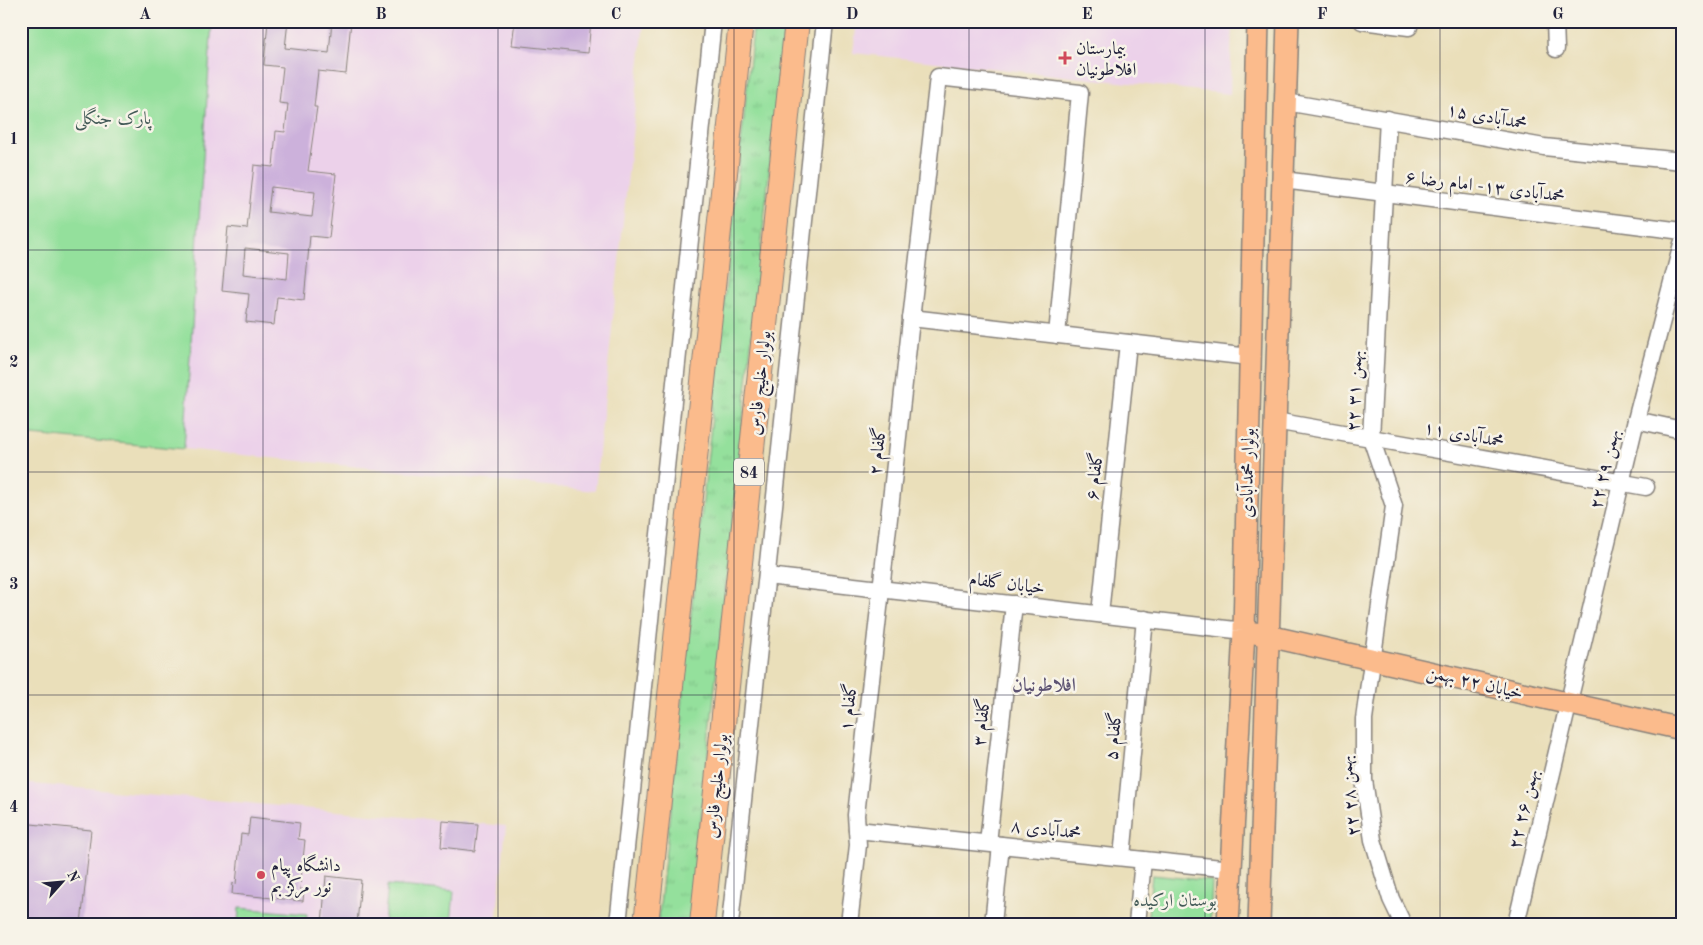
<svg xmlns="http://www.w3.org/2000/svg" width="1703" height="945" viewBox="0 0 1703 945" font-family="'Old Standard TT',Amiri,serif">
<defs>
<pattern id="grass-tufts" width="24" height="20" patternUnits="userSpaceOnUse" patternTransform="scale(1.25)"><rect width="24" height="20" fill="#94e09c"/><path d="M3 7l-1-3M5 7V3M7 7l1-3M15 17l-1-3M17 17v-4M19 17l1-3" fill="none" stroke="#7fc087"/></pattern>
</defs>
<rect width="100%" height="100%" fill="#f7f3e8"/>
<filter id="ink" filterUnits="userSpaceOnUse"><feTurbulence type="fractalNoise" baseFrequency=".02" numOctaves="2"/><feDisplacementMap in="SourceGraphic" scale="10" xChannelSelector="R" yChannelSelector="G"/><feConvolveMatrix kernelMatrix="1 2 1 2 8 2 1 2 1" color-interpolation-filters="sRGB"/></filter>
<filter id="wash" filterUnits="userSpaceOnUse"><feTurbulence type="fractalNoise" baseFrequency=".0096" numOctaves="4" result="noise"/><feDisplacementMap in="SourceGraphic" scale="20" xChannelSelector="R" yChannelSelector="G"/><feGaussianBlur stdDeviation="1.12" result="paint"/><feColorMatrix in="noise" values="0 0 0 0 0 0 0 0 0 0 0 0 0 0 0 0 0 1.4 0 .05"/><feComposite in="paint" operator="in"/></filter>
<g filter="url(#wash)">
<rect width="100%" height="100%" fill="#eadfba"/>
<!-- built -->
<g fill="#ecd1ea">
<path d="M212 21H644L595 491 184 449Z"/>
<path d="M857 21H1232L1230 94 853 53Z"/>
<path d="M21 783 506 826 496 924H21Z"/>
</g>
<!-- grass -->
<g fill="url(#grass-tufts)" stroke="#5b816c">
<path d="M754 21H785L690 924H658Z"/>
<path d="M239 908 307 914 306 924H238Z"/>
</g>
<!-- green -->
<g fill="#94e09c" stroke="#5b816c">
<path d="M21 21H212L184 449 21 434Z"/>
<path d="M1152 875 1212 881 1210 924H1147Z"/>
<path d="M388 885 454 891 451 924H384Z"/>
</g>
<g id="blocks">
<!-- building -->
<g fill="#ccb1db" fill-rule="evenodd">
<path d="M268 21H288L285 48 329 53 332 21H351L346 74 318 71 314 107H317L308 171 336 174 329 238 310 236 304 300 277 297 274 325 246 322 249 294 222 291 228 227 247 229 254 165 273 167 276 131 285 132 288 104 279 103 283 67 264 65ZM271 187 315 192 312 217 268 212ZM245 248 289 253 287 279 243 274Z"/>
<path d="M515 21H540L566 25V21H591L588 53 512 45Z"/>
<path d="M250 817 300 823 298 839 305 840 300 889 304 890 303 901 232 894 233 883 236 884 241 834 248 835Z"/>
<path d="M443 821 478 824 475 851 441 847Z"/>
<path d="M21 823 91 830 81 924H21Z"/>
<path d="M326 876 361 880 357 924H322Z"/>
</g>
</g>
</g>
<g filter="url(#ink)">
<use href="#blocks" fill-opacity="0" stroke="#86807a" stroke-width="1"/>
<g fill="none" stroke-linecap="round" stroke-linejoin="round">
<defs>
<g id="minor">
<path d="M1362 21 1409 27 1408 21"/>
<path d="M1555 21 1556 49"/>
<path d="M1286 102 1544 147 1682 161"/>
<path d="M1388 119 1371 438 1394 506 1364 719V780L1373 840 1391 899 1403 924"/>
<path d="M1283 180 1682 231"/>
<path d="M911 318 1250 357"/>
<path d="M1636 420 1682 430"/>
<path d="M1275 421 1646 487"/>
<path d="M767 576 1244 631"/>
<path d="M1100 614 1128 343"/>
<path d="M857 830 1231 869"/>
<path d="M988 843 1014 604"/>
<path d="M1122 857 1145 619"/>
<path d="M618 924 713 21"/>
<path d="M730 924 825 21"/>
<path d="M849 924 858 845 856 815 938 77 1080 93 1057 335"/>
<path d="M993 924 1001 845"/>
<path d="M1137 924 1143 860"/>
<path d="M1516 924 1636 420 1682 244"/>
</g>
<g id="major">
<path d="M1255 633 1682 729"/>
<path d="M1228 924 1244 631 1258 21"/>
<path d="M1259 924 1288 21"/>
</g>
<g id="highway">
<path d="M646 924 741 21"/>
<path d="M702 924 797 21"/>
</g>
</defs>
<!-- minor casing -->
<use href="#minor" stroke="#86807a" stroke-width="19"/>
<!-- major casing -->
<use href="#major" stroke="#86807a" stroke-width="24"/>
<!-- highway casing -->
<use href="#highway" stroke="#86807a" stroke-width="26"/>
<!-- minor -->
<use href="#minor" stroke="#fff" stroke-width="16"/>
<!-- major -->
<use href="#major" stroke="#fbbb8c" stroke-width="21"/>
<!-- highway -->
<use href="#highway" stroke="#fbbb8c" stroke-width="24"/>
</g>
</g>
<!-- grid -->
<path fill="none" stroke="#22223b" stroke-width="1" stroke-opacity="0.55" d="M263 21V924M498 21V924M734 21V924M969 21V924M1205 21V924M1440 21V924M21 250H1682M21 472H1682M21 695H1682"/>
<!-- markers -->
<g fill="#d1495b" stroke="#f7f3e8" stroke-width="2">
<path d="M1062.5 50.5h5v5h5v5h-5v5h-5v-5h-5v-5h5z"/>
<circle cx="261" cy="875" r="5"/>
</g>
<g text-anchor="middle" stroke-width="5" stroke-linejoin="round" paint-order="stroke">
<!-- shield labels -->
<rect fill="#f7f3e8" stroke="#62616f" stroke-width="1" x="734" y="458.5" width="30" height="27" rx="4"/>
<g font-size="16" font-weight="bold" fill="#22223b">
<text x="749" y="478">84</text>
</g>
<!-- poi labels -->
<g font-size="18" fill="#22223b" stroke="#f7f3e8" text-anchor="start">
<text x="1076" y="54">بیمارستان<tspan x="1076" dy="21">افلاطونیان</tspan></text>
<text x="271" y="871">دانشگاه پیام<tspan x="271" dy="21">نور مرکز بم</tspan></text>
</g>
<!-- street labels -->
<g font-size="18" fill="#22223b" stroke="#f7f3e8">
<text transform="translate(1487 116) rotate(10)" y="6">محمدآبادی ۱۵</text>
<text transform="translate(1485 186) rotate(7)" y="6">محمدآبادی ۱۳- امام رضا ۶</text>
<text transform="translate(759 383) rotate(-84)" y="6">بولوار خلیج فارس</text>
<text transform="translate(1354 391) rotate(-88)" y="6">۲۲ بهمن ۳۱</text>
<text transform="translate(1464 434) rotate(10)" y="6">محمدآبادی ۱۱</text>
<text transform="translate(877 451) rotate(-84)" y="6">گلفام ۲</text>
<text transform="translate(1604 469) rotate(-77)" y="6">۲۲ بهمن ۲۹</text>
<text transform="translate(1247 473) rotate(-89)" y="6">بولوار محمدآبادی</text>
<text transform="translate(1094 476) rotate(-84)" y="6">گلفام ۶</text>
<text transform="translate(1007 583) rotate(7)" y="6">خیابان گلفام</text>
<text transform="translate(1475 682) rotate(13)" y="6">خیابان ۲۲ بهمن</text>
<text transform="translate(848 707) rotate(-84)" y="6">گلفام ۱</text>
<text transform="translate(981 722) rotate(-84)" y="6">گلفام ۳</text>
<text transform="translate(1113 736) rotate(-85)" y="6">گلفام ۵</text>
<text transform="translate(716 786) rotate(-84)" y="6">بولوار خلیج فارس</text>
<text transform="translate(1349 796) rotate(-96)" y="6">۲۲ بهمن ۲۸</text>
<text transform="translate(1523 809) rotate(-77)" y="6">۲۲ بهمن ۲۶</text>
<text transform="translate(1046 829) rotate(6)" y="6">محمدآبادی ۸</text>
</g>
<!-- park labels -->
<g font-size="18" fill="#445b58" stroke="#f7f3e8">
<text x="113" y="124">پارک جنگلی</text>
<text x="1175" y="906">بوستان ارکیده</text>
</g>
<!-- neighbourhood labels -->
<g font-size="19" font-weight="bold" fill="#5e5473" stroke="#f7f3e8">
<text x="1044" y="691">افلاطونیان</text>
</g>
</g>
<!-- margin -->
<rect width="1703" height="945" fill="none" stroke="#f7f3e8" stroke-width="55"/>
<!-- north arrow -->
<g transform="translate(62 882) rotate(63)" stroke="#f7f3e8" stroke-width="4" paint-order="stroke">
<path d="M0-4L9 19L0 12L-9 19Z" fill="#22223b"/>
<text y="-8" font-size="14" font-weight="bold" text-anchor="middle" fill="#22223b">N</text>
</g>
<rect x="28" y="28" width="1648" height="890" fill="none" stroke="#22223b" stroke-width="2"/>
<g font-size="16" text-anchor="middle" font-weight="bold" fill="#22223b">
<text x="145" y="19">A</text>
<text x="381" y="19">B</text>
<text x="616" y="19">C</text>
<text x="852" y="19">D</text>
<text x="1087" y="19">E</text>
<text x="1322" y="19">F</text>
<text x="1558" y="19">G</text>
<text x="14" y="144">1</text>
<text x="14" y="367">2</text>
<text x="14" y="589">3</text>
<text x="14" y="812">4</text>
</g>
</svg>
